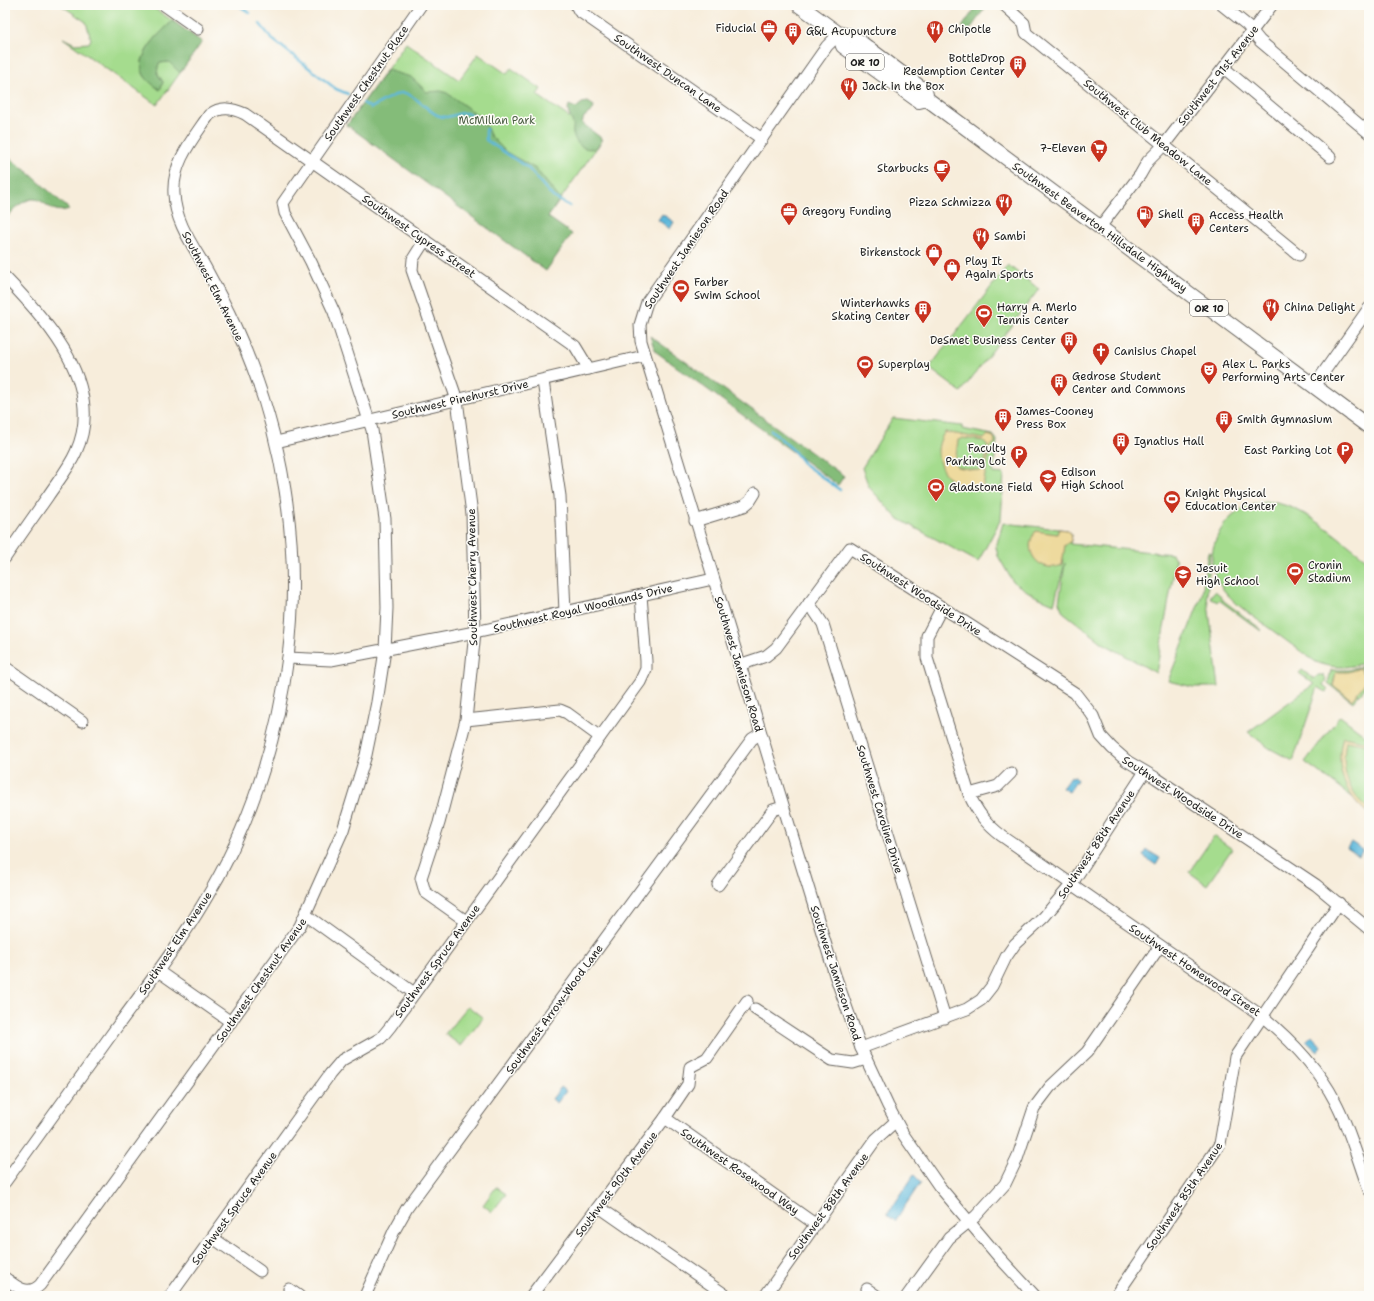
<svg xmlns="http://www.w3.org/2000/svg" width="1374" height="1301" viewBox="0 0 1374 1301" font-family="'Shantell Sans',sans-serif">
<rect width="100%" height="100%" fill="#fdfcf7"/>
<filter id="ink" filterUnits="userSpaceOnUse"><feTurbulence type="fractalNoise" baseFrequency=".025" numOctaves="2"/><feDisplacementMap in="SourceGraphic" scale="8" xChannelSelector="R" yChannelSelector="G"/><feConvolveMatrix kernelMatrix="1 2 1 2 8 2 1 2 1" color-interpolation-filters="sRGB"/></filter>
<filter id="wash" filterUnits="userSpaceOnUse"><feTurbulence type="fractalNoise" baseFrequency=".012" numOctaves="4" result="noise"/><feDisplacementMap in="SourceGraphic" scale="16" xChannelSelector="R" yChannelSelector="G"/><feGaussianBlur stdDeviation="0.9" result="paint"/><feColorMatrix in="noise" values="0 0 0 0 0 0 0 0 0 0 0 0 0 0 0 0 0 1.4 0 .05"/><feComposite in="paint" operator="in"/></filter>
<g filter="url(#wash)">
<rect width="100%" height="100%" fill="#f7eddb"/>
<!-- green -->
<g fill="#a5dc8e" stroke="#607c55">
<path d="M61 5H149L173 21C161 32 133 57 144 75 147 80 155 86 160 90L163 82C158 74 155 71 159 63L169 62 180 73 157 105 63 38 75 44 89 43 91 39 86 22Z"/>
<path d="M406 43 459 80 478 54 507 74 511 68 541 89 537 95 602 140 548 217 347 125Z"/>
<path d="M1008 265 1039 289 961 392 929 368Z"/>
<path d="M893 418 962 426V429L993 435 997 440 993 473 1004 474 1001 519 978 562 897 518 869 487 862 468Z"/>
<path d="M1266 502C1302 502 1340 540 1369 561V660C1352 669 1334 669 1316 662 1300 651 1284 639 1269 628 1237 605 1195 579 1219 533 1229 514 1246 505 1266 502Z"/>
<path d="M1003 523 1068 530 1072 535 1070 544 1172 554 1176 560 1156 673 1103 643 1063 612 1059 602 1065 563 1054 604 1035 596 1013 582 998 556 996 547Z"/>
<path d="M1208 552H1210L1207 596 1219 687H1193L1168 681 1202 595Z"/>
<path d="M1215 591 1221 596 1220 598 1262 630 1261 631 1219 600 1217 602 1210 597Z"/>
<path d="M1363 666C1374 684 1364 688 1353 702L1328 683 1331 670H1348Z"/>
<path d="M1302 670 1314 679 1318 675H1323L1326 679 1323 685 1328 689 1326 692 1318 687 1293 761 1269 748 1248 732 1314 684 1299 673Z"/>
<path d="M1340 716 1369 738V814L1351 796 1305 762Z"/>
<path d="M1214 836 1232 849 1207 885 1189 872Z"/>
<path d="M468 1006 483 1018 461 1046 445 1034Z"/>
<path d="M496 1187 506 1194 492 1212 483 1205Z"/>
</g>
<!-- forest -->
<g fill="#84bc79" stroke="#506c4a">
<path d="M973 5H987L969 31 962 27 976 7Z"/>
<path d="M173 21 202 42 180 73 169 62 159 63 157 73 163 82 160 90C155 86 147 81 144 75 133 58 161 31 173 21Z"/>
<path d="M387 70 411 77 427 92 441 91 447 93 483 119 490 135 506 152 536 169 560 199 548 217 572 234 546 271 347 125Z"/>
<path d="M588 102 594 106 593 110 584 117 582 123 601 138V142L597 148C585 151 576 146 573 133 572 130 574 127 573 124 571 117 566 113 569 105L576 108 582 103Z"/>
<path d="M5 155 28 172 69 209C49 217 44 194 28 200 19 203 12 213 5 218Z"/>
<path d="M650 336 844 476 838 485 655 351Z"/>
</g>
<!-- sand -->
<g fill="#eeda9e" stroke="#857b5d" fill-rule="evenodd">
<path d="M945 432 984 439 988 435 994 437 995 443 990 447 983 486C951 497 925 458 945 432ZM963 438 984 441 988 446 984 468 980 471 957 467 955 463 958 440Z"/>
<path d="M1059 529 1068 530 1072 535 1071 541 1065 545 1062 565C1040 575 1020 550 1036 531L1057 534Z"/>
<path d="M1360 668 1367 680 1352 700 1333 685 1336 672H1348Z"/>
<path d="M1343 737 1369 742V745L1346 741C1341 768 1346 792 1369 809V814C1345 795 1334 768 1343 737Z"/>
</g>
<!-- water -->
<g fill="#5db7da" stroke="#3c6a7b">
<path d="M662 214 674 222 670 229 658 220Z"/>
<path d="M1071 776 1073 777 1074 776 1077 780 1069 792 1062 788Z"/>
<path d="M1351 842 1363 850 1359 856 1347 848Z"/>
<path d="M1147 850 1160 858 1156 865 1143 856Z"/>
<path d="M1312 1035 1322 1047 1318 1052 1306 1041Z"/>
<path d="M561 1087 566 1091 557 1103 552 1099Z"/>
<path d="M914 1175 921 1182 895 1221 887 1215Z"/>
</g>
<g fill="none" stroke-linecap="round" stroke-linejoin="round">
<!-- stream -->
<g stroke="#5db7da" stroke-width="2.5">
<path d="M238 5 250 13"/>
<path d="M260 24 272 39 336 89 348 94"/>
<path d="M363 103 371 108C378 104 394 94 401 93 411 91 428 111 437 115 455 123 458 103 480 120"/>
<path d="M486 129V140L528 168 553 197 570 206"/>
<path d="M771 430 793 450 804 464 840 490"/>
</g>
</g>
</g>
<g filter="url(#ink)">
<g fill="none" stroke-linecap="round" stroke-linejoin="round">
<defs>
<g id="minor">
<path d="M164 5 198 29"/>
<path d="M576 5 579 11 762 139"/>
<path d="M1004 5 1024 23 1026 33 1299 255"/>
<path d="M1222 5 1247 25 1260 41 1369 133"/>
<path d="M839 34 827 46 647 302 640 325 641 341 835 975 861 1048 888 1106 903 1134 939 1186 998 1256 1035 1296"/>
<path d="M1224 68 1330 157"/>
<path d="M1100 227 1140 175 1148 161 1164 145 1272 5"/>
<path d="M425 240 413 259 412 270 457 400 472 514 475 632 466 720 439 823 421 878 425 892 466 921"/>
<path d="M5 277C48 321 106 386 76 452 69 468 58 481 48 496 34 516 19 537 5 558"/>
<path d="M543 381 560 496 565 612"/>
<path d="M1314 386 1369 308"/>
<path d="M276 442 644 356"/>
<path d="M695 521 744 506 750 501 755 493"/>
<path d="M809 603 823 624 945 1018"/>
<path d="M942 607 927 636V658L969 794C977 812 986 824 1002 836L1262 1016C1291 1040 1318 1068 1335 1101 1350 1129 1358 1161 1369 1190"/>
<path d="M288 658 331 660 475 632 713 579"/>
<path d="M739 665 766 656 776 648 850 548 1075 693 1093 716 1101 736 1112 748 1127 761 1156 778 1316 885 1369 929"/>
<path d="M5 667 82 721"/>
<path d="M466 720 560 710 567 713 600 737"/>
<path d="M969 794 998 786 1011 773"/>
<path d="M718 885 773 810 783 807"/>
<path d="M306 915 414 993"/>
<path d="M158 971 231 1022"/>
<path d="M755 1009 832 1060 853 1063 866 1059"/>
<path d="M861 1048 967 1009 981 1000 992 986 1006 957 1015 944 1044 917 1071 885 1144 773"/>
<path d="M665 1118 815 1224"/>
<path d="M5 1182C42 1131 79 1080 116 1028 146 987 178 946 204 902 249 829 277 743 288 657 302 546 283 430 236 328 226 306 215 285 204 265 191 243 175 220 174 194 172 163 192 140 209 115 221 106 232 108 245 114L575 346 589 369"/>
<path d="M599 1207 727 1296"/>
<path d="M213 1238 260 1271"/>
<path d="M5 1278C15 1286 28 1297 40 1285L300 926 343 830 366 755 377 702 385 650 387 608 385 519 372 430 334 312 311 262 285 213 283 203 421 5"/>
<path d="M289 1289 299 1296"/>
<path d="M867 1289 877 1296"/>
<path d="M170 1296 330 1074 342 1060 381 1038 390 1027 640 682 646 669V661L641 595"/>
<path d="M365 1296 394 1231 407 1208 752 739 760 734"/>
<path d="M531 1296 665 1118 688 1084 690 1067 707 1058 747 1001"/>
<path d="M765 1296 876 1139 896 1121"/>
<path d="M907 1296 949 1238 976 1216 1005 1184 1017 1159 1034 1108 1050 1087 1087 1052 1160 946"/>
<path d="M1116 1296 1220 1144 1235 1057 1339 903"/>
</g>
<g id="major">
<path d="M799 5 839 34 852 36 925 91 927 99 1369 427"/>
<path d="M839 34 843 46 919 101 927 99"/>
</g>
</defs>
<!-- minor casing -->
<use href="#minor" stroke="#69655f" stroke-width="13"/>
<!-- major casing -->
<use href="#major" stroke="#69655f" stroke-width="16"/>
<!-- minor -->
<use href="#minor" stroke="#fff" stroke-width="11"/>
<!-- major -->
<use href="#major" stroke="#fff" stroke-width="14"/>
</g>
</g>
<!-- icons -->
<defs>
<symbol id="office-pin" viewBox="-11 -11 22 30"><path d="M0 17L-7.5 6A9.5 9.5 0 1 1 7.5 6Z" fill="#c8321e" stroke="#fdfcf7"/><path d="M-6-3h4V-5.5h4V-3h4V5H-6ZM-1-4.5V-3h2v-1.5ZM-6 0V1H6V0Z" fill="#fff"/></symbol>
<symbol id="restaurant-pin" viewBox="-11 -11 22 30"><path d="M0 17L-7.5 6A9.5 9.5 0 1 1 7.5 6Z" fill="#c8321e" stroke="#fdfcf7"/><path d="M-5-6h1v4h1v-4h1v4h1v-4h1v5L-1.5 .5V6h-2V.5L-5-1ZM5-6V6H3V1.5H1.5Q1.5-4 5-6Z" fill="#fff"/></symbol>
<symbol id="building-pin" viewBox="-11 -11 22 30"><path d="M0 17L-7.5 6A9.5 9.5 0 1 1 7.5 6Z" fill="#c8321e" stroke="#fdfcf7"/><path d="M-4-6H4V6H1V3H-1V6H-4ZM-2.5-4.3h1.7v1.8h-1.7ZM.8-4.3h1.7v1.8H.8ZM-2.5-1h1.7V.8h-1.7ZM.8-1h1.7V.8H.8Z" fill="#fff"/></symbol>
<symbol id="supermarket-pin" viewBox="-11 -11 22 30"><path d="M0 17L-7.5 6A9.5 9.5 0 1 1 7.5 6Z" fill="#c8321e" stroke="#fdfcf7"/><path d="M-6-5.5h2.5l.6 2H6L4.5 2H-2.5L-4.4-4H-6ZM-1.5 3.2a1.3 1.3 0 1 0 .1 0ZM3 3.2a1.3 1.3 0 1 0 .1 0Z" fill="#fff"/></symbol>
<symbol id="cafe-pin" viewBox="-11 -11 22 30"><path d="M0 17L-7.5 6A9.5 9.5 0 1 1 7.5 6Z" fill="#c8321e" stroke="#fdfcf7"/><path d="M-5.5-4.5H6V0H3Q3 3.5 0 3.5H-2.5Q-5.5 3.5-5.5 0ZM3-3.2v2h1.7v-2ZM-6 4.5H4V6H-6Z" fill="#fff"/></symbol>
<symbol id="fuel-pin" viewBox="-11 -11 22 30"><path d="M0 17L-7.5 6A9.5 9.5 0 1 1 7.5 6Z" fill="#c8321e" stroke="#fdfcf7"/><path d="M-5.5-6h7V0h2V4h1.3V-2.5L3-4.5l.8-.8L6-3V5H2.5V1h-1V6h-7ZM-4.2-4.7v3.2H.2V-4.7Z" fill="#fff"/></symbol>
<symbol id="shop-pin" viewBox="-11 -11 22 30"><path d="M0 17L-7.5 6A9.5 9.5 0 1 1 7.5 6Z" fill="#c8321e" stroke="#fdfcf7"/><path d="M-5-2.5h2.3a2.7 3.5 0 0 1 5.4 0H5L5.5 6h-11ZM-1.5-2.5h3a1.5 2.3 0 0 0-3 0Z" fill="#fff"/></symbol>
<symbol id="stadium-pin" viewBox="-11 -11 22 30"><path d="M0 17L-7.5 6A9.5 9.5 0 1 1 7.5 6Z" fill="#c8321e" stroke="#fdfcf7"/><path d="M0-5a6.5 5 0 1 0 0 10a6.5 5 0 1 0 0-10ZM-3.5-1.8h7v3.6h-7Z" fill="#fff"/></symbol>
<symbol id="church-pin" viewBox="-11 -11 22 30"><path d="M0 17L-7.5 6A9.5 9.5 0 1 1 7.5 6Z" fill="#c8321e" stroke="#fdfcf7"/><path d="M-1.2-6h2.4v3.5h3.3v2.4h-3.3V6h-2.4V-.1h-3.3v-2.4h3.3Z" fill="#fff"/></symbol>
<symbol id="theatre-pin" viewBox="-11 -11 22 30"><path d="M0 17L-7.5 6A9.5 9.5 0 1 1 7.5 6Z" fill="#c8321e" stroke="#fdfcf7"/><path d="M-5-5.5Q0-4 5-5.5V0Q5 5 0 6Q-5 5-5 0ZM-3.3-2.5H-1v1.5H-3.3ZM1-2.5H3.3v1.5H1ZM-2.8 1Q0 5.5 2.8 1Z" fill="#fff"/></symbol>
<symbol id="parking-pin" viewBox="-11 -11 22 30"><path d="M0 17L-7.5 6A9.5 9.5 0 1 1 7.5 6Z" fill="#c8321e" stroke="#fdfcf7"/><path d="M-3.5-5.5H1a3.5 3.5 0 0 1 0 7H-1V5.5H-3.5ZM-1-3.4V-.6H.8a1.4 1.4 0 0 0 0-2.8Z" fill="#fff"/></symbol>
<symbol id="school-pin" viewBox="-11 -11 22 30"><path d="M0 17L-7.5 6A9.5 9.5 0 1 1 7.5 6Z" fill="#c8321e" stroke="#fdfcf7"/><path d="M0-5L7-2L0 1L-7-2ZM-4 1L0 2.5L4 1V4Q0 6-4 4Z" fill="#fff"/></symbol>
</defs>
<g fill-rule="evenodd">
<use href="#office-pin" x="759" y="18" width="20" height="27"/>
<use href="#restaurant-pin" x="925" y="19" width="20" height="27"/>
<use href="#building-pin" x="783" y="21" width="20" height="27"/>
<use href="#building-pin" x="1008" y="54" width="20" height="27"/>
<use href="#restaurant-pin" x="839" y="76" width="20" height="27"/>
<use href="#supermarket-pin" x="1089" y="138" width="20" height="27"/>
<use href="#cafe-pin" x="932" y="158" width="20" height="27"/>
<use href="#restaurant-pin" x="994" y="192" width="20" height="27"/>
<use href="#office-pin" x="779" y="201" width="20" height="27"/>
<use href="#fuel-pin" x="1135" y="204" width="20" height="27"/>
<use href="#building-pin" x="1186" y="211" width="20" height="27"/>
<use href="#restaurant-pin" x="971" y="226" width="20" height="27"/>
<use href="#shop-pin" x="924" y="242" width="20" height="27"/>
<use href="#shop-pin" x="942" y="257" width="20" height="27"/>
<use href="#stadium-pin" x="671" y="278" width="20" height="27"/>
<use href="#restaurant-pin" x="1261" y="297" width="20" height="27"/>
<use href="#building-pin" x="913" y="299" width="20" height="27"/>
<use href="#stadium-pin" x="974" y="303" width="20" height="27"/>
<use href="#building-pin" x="1059" y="330" width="20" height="27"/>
<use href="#church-pin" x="1091" y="341" width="20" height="27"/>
<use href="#stadium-pin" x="855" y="354" width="20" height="27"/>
<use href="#theatre-pin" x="1199" y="360" width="20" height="27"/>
<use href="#building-pin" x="1049" y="372" width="20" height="27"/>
<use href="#building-pin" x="993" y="407" width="20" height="27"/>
<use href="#building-pin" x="1214" y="409" width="20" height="27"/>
<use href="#building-pin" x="1111" y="431" width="20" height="27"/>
<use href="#parking-pin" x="1335" y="440" width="20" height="27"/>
<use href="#parking-pin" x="1009" y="444" width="20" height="27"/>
<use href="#school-pin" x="1038" y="468" width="20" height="27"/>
<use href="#stadium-pin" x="926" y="477" width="20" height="27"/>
<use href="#stadium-pin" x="1162" y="489" width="20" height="27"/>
<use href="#stadium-pin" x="1285" y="561" width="20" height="27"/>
<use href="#school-pin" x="1173" y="564" width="20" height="27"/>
</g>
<g text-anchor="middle" stroke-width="3" stroke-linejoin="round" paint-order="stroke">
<!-- shield labels -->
<g fill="#fdfcf7" stroke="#605f5e" stroke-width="1">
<rect x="846" y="54" width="38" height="16" rx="3"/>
<rect x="1190" y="300" width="38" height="16" rx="3"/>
</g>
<g font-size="10" font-weight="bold" fill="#1c1c1c">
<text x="865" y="66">OR 10</text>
<text x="1209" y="312">OR 10</text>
</g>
<!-- poi labels -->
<g font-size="11" fill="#1c1c1c" stroke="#fdfcf7" text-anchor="start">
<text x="756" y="32" text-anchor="end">Fiducial</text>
<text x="948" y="33">Chipotle</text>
<text x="806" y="35">G&amp;L Acupuncture</text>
<text x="1005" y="62" text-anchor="end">BottleDrop<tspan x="1005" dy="13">Redemption Center</tspan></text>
<text x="862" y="90">Jack in the Box</text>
<text x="1086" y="152" text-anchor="end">7-Eleven</text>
<text x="929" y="172" text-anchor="end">Starbucks</text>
<text x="991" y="206" text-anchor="end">Pizza Schmizza</text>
<text x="802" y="215">Gregory Funding</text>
<text x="1158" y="218">Shell</text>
<text x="1209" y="219">Access Health<tspan x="1209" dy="13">Centers</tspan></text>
<text x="994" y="240">Sambi</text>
<text x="921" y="256" text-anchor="end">Birkenstock</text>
<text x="965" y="265">Play It<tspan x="965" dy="13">Again Sports</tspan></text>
<text x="694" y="286">Farber<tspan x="694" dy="13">Swim School</tspan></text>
<text x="910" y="307" text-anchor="end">Winterhawks<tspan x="910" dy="13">Skating Center</tspan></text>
<text x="997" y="311">Harry A. Merlo<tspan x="997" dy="13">Tennis Center</tspan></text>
<text x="1284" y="311">China Delight</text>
<text x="1056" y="344" text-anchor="end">DeSmet Business Center</text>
<text x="1114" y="355">Canisius Chapel</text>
<text x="878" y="368">Superplay</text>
<text x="1222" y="368">Alex L. Parks<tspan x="1222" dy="13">Performing Arts Center</tspan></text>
<text x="1072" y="380">Gedrose Student<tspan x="1072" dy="13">Center and Commons</tspan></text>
<text x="1016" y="415">James-Cooney<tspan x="1016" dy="13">Press Box</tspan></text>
<text x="1237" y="423">Smith Gymnasium</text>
<text x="1134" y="445">Ignatius Hall</text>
<text x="1006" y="452" text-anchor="end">Faculty<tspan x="1006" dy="13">Parking Lot</tspan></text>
<text x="1332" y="454" text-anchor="end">East Parking Lot</text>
<text x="1061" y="476">Edison<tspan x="1061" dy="13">High School</tspan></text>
<text x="949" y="491">Gladstone Field</text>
<text x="1185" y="497">Knight Physical<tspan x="1185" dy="13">Education Center</tspan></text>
<text x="1308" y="569">Cronin<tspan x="1308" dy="13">Stadium</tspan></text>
<text x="1196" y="572">Jesuit<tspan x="1196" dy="13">High School</tspan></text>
</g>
<!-- street labels -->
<g font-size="11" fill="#1c1c1c" stroke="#fdfcf7">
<text transform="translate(668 73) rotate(35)" y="4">Southwest Duncan Lane</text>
<text transform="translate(1218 75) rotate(-52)" y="4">Southwest 91st Avenue</text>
<text transform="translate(366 83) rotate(-55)" y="4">Southwest Chestnut Place</text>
<text transform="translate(1148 132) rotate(39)" y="4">Southwest Club Meadow Lane</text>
<text transform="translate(1100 227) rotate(36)" y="4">Southwest Beaverton Hillsdale Highway</text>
<text transform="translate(419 236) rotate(35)" y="4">Southwest Cypress Street</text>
<text transform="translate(686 249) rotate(-56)" y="4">Southwest Jamieson Road</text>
<text transform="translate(213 286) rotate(63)" y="4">Southwest Elm Avenue</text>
<text transform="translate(460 399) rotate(-13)" y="4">Southwest Pinehurst Drive</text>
<text transform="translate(472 577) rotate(-91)" y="4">Southwest Cherry Avenue</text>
<text transform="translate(921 594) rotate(33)" y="4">Southwest Woodside Drive</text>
<text transform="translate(583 608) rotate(-13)" y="4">Southwest Royal Woodlands Drive</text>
<text transform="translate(739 664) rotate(73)" y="4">Southwest Jamieson Road</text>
<text transform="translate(1183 797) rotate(33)" y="4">Southwest Woodside Drive</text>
<text transform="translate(880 809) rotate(73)" y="4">Southwest Caroline Drive</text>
<text transform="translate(1096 844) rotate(-56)" y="4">Southwest 88th Avenue</text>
<text transform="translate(175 943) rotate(-56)" y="4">Southwest Elm Avenue</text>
<text transform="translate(437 961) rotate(-54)" y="4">Southwest Spruce Avenue</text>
<text transform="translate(1195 970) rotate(34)" y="4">Southwest Homewood Street</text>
<text transform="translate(836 973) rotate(72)" y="4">Southwest Jamieson Road</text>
<text transform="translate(261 980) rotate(-55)" y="4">Southwest Chestnut Avenue</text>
<text transform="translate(554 1009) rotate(-54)" y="4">Southwest Arrow-Wood Lane</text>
<text transform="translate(740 1171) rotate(35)" y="4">Southwest Rosewood Way</text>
<text transform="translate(616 1184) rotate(-53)" y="4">Southwest 90th Avenue</text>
<text transform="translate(1184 1196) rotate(-56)" y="4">Southwest 85th Avenue</text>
<text transform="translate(828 1206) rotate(-54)" y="4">Southwest 88th Avenue</text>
<text transform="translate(234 1208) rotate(-54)" y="4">Southwest Spruce Avenue</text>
</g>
<!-- park labels -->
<g font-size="11" fill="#4c5f44" stroke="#fdfcf7">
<text x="497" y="124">McMillan Park</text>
</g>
</g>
<!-- margin -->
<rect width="1374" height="1301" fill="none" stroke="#fdfcf7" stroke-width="20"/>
</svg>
